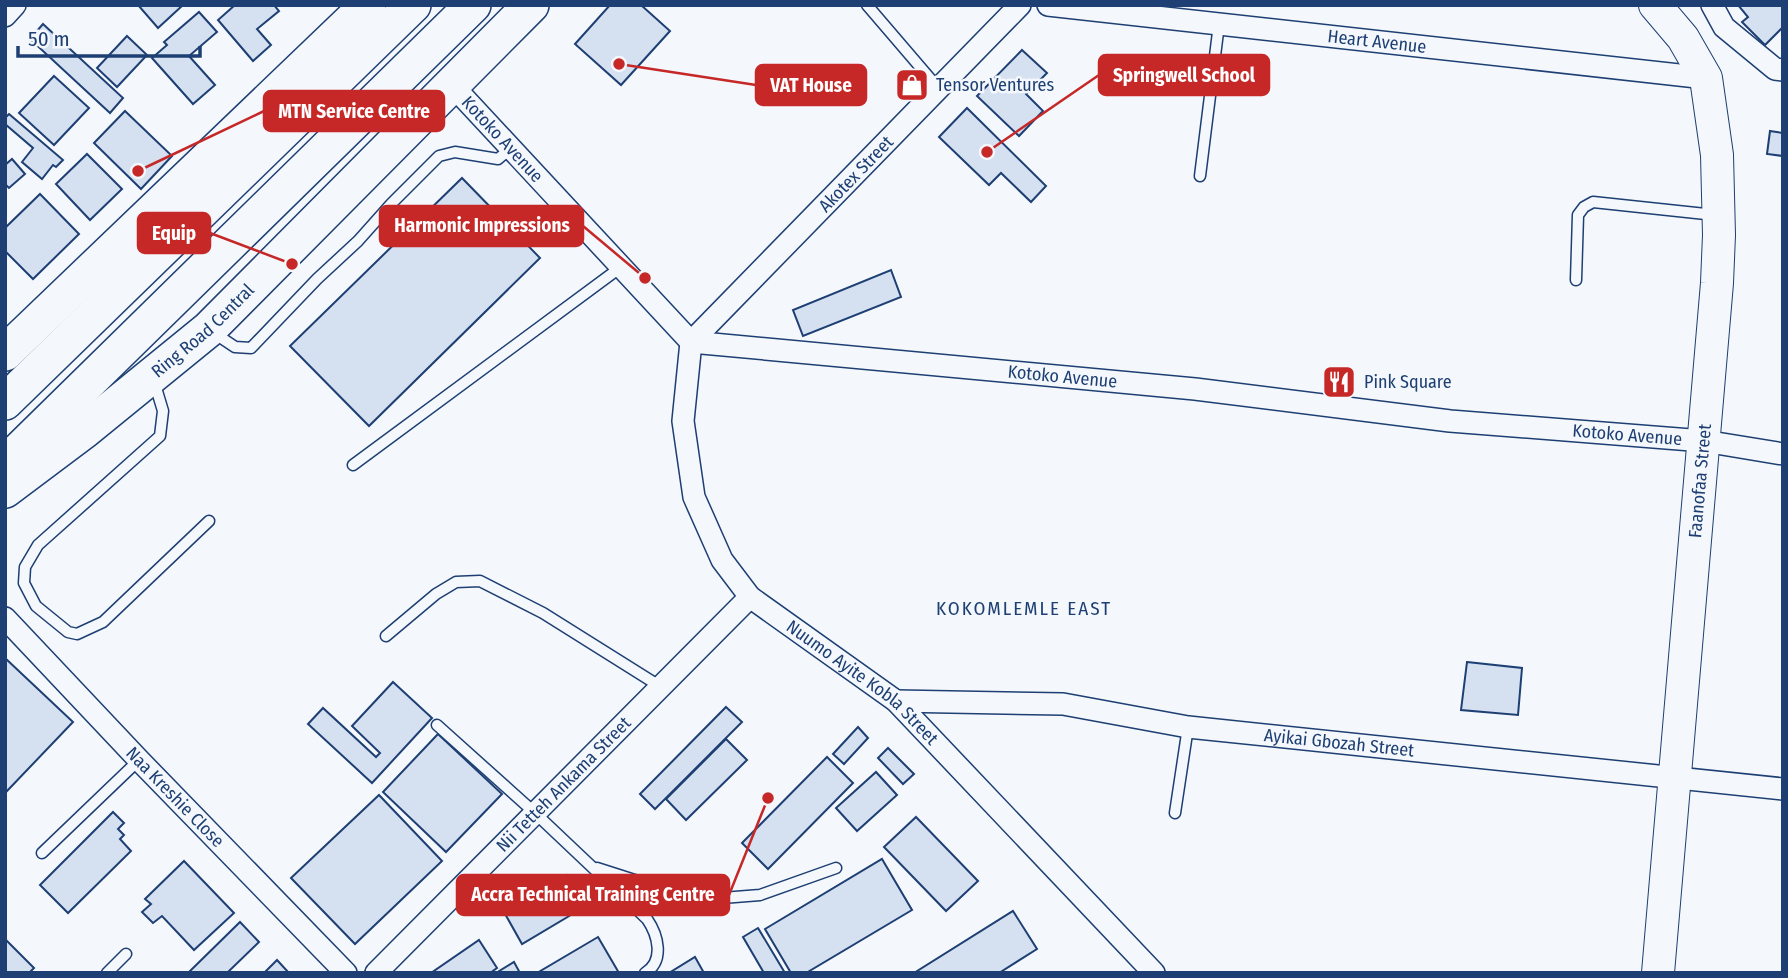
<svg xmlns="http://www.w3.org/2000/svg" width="1788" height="978" viewBox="0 0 1788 978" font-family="'Fira Sans Condensed',sans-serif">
<rect width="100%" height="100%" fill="#f4f7fb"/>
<!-- building -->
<g fill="#d5e0f0" stroke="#1d3f73" stroke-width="2">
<path d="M138 5H183L158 28Z"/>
<path d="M235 5H274L279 11 257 29 271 45 253 61 218 20Z"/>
<path d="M610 5H641L670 31 621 85 575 44Z"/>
<path d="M1738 5H1783V27L1765 45 1742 22 1748 17Z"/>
<path d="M199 12 217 32 189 56 215 85 193 104 152 58 167 45 164 42Z"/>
<path d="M43 24 123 98 110 113 30 39Z"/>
<path d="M127 36 147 55 117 87 97 68Z"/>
<path d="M1022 50 1047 73 1026 94 1043 111 1019 136 977 96Z"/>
<path d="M54 76 89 108 54 145 19 113Z"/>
<path d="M967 108 1046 186 1031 202 1001 173 989 185 939 137Z"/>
<path d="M125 111 172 156 141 189 94 143Z"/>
<path d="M9 114 63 160 56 167 53 165 42 179 22 162 33 148 5 124V118Z"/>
<path d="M1770 131 1783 133V156L1767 154Z"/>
<path d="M87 154 122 189 90 220 56 184Z"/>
<path d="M12 159 25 174 9 188 5 184V165Z"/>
<path d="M462 178 540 258 369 426 290 346Z"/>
<path d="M40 194 79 234 33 279 5 251V228Z"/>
<path d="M891 270 901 297 803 336 793 310Z"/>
<path d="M5 658 73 722 7 791 5 789Z"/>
<path d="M1467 662 1522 668 1518 715 1461 710Z"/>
<path d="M393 682 432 718 372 783 308 724 323 708 376 757 380 753 352 726Z"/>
<path d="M726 707 742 722 655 809 640 794Z"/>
<path d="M858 727 868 738 844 764 833 754Z"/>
<path d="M438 734 502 794 446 852 383 792Z"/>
<path d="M726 739 747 760 686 820 666 799Z"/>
<path d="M888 748 914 774 903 784 878 758Z"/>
<path d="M827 757 853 783 768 869 742 843Z"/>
<path d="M876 772 897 795 857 831 836 808Z"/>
<path d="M379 795 442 861 355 944 291 878Z"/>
<path d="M113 812 124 823 118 829 124 835 120 839 131 851 68 913 40 885Z"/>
<path d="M916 817 978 881 946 911 884 847Z"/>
<path d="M882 859 912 910 806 973H791L765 929Z"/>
<path d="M184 861 234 913 194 950 162 916 153 923 142 912 151 904 145 899Z"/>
<path d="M567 875 586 906 522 944 504 912Z"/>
<path d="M1013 911 1037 949 999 973H914Z"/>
<path d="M240 922 259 942 227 973H188Z"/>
<path d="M758 928 785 973H764L743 937Z"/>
<path d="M598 937 619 973H537Z"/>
<path d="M5 939 34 968 29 973H5Z"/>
<path d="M479 940 497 968 490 973H431Z"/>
<path d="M695 957 704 973H669Z"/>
<path d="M277 960 289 973H264Z"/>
<path d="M514 962 520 973H496Z"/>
</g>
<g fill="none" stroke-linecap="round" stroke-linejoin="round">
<defs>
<g id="lane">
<path d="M867 5 939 89"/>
<path d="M1200 176 1219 24"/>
<path d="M1576 280 1578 215 1584 207 1593 202 1715 215"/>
<path d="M214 333 235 347 251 348 317 279 358 241 391 204 439 156 455 152 498 159 511 148"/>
<path d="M154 381 163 411 160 436 38 545 25 567 24 583 36 606 68 632 77 634 103 622 209 521"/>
<path d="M353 465 621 267"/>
<path d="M386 636 436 594 456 582 480 581 543 613 661 687"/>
<path d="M437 725 535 813 647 919C658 935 665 961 645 973"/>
<path d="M1175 813 1188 727"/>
<path d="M42 853 139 760"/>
<path d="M597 868 697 900 760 895 836 868"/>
<path d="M107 973 126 954"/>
</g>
<g id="street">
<path id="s1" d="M1020 5 691 342 683 421 694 497 722 560 750 597 896 701 1154 973"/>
<path id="s2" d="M1048 5 1706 78"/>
<path d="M1712 5 1724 27 1775 69 1783 70"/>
<path d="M5 16 15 5"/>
<path id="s3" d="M452 85 691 342 1195 389 1450 421 1704 441 1783 454"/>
<path id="s4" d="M5 618 139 760 346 973"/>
<path id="s5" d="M896 701 1063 704 1188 727 1783 789"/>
<path id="s6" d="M376 973 750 597"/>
</g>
<path id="secondary" d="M1655 5 1683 38 1706 78 1717 155 1719 235 1717 283 1658 973"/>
<g id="primary">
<path d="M5 353 368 5"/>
<path d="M5 402 413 5"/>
<path d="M5 464 473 5"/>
<path id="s7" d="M5 490 85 430 209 329 531 5"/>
</g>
</defs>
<!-- lane casing -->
<use href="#lane" stroke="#1d3f73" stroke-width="13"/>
<!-- street casing -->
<use href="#street" stroke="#1d3f73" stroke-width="24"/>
<!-- secondary casing -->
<use href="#secondary" stroke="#1d3f73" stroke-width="34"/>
<!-- primary casing -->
<use href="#primary" stroke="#1d3f73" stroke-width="38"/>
<!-- lane -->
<use href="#lane" stroke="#f4f7fb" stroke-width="10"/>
<!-- street -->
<use href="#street" stroke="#f4f7fb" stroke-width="21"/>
<!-- secondary -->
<use href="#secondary" stroke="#f4f7fb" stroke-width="32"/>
<!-- primary -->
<use href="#primary" stroke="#f4f7fb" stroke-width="35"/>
</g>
<!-- icons -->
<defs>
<symbol id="shop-square" viewBox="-11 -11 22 22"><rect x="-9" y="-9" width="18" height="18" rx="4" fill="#c62828" stroke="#f4f7fb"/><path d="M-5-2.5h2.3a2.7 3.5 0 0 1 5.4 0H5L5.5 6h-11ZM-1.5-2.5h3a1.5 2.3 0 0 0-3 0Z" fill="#fff"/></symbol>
<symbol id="restaurant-square" viewBox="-11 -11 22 22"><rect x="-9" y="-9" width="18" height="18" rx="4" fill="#c62828" stroke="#f4f7fb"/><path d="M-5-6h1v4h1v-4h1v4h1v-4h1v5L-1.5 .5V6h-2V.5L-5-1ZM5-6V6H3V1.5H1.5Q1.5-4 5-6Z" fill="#fff"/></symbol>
</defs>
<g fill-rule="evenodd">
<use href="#shop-square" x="893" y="66" width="38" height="38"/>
<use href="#restaurant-square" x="1320" y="363" width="38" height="38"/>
</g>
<g text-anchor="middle" stroke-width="5" stroke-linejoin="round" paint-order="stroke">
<!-- street labels -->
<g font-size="18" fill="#1d3f73" stroke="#f4f7fb">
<text dy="6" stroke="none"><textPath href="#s2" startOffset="331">Heart Avenue</textPath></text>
<text dy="6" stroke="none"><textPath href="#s3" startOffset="74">Kotoko Avenue</textPath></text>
<text transform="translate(856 174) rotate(-46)" y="6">Akotex Street</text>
<text dy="6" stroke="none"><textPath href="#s7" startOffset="254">Ring Road Central</textPath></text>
<text dy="6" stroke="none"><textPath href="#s3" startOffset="724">Kotoko Avenue</textPath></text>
<text dy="6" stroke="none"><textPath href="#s3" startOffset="1292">Kotoko Avenue</textPath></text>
<text transform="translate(1700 481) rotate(-85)" y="6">Faanofaa Street</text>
<text dy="6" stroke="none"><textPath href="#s1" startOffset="884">Nuumo Ayite Kobla Street</textPath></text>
<text dy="6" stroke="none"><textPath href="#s5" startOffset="446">Ayikai Gbozah Street</textPath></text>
<text dy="6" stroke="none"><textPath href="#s6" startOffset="266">Nii Tetteh Ankama Street</textPath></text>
<text dy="6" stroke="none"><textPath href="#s4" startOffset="247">Naa Kreshie Close</textPath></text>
</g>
<!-- poi labels -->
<g font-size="18" fill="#1d3f73" stroke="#f4f7fb" text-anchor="start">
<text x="936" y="91">Tensor Ventures</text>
<text x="1364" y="388">Pink Square</text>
</g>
<!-- neighbourhood labels -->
<g font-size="19" letter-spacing="2" fill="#1d3f73" stroke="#f4f7fb">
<text x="1024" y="615">KOKOMLEMLE EAST</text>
</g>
</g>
<!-- callouts -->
<path fill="none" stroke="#c62828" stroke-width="2.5" d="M987 152L1099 75M619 64L756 85M138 171L264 111M645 278L583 226M292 264L210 233M768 798L729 895"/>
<g fill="#c62828" stroke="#f4f7fb" stroke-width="2.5">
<circle cx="987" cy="152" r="7"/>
<circle cx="619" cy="64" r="7"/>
<circle cx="138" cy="171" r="7"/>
<circle cx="645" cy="278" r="7"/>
<circle cx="292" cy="264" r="7"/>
<circle cx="768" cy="798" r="7"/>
</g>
<g fill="#c62828" stroke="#c62828" stroke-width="2.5">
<rect x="1099" y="55" width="170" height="40" rx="7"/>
<rect x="756" y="65" width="110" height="40" rx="7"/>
<rect x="264" y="91" width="180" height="40" rx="7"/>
<rect x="380" y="206" width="203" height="40" rx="7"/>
<rect x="138" y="213" width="72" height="40" rx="7"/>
<rect x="457" y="875" width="272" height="40" rx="7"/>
</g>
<g font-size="19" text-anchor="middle" font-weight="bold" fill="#fff">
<text x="1184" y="82">Springwell School</text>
<text x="811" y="92">VAT House</text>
<text x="354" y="118">MTN Service Centre</text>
<text x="482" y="232">Harmonic Impressions</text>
<text x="174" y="240">Equip</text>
<text x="593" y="901">Accra Technical Training Centre</text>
</g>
<!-- border -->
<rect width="1788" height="978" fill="none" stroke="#1d3f73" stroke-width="14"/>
<!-- scale -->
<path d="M18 46v10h182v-10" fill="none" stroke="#1d3f73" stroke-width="3.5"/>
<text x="28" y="46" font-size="21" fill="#1d3f73" stroke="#f4f7fb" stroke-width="5" paint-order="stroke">50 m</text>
</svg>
